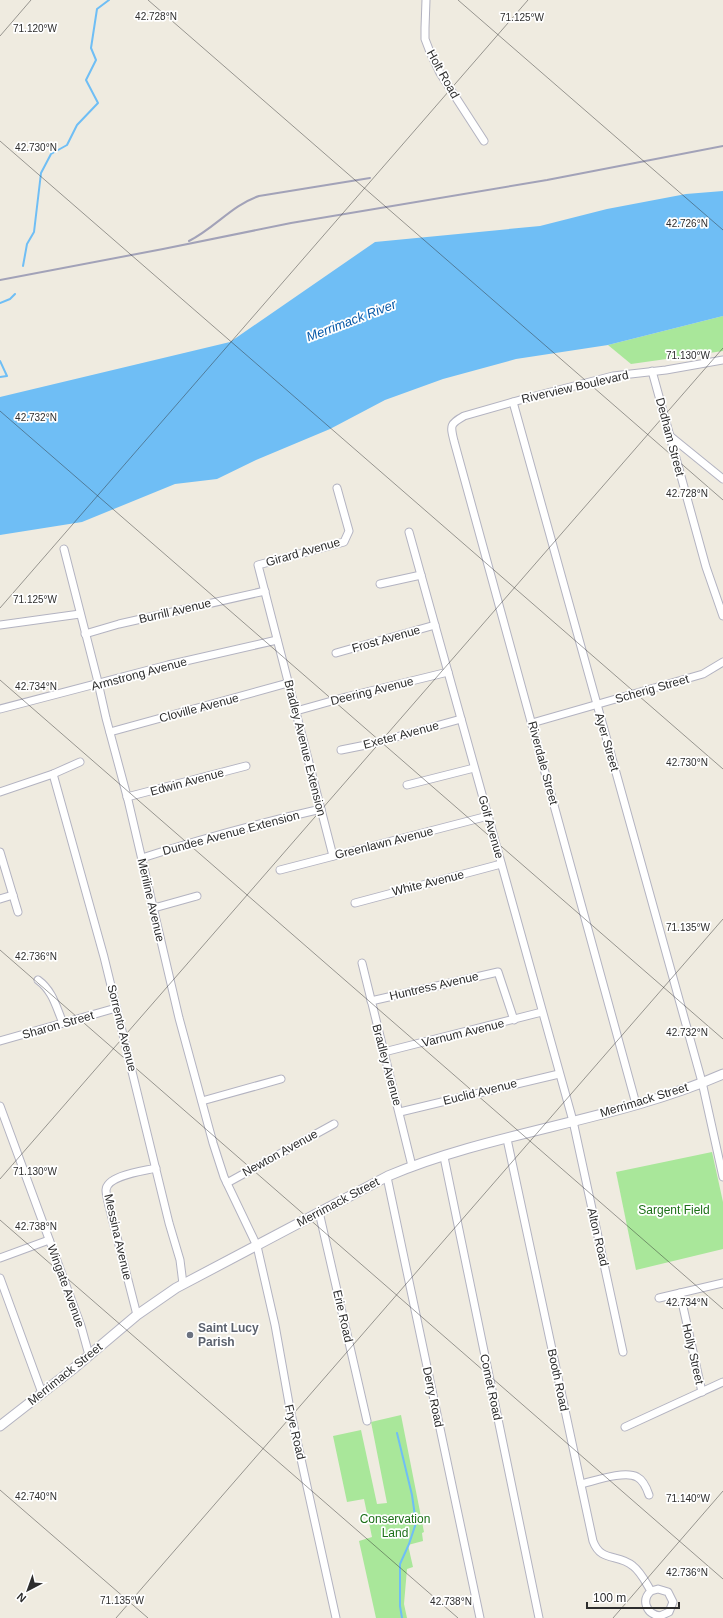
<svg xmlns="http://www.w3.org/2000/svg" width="723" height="1618" viewBox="0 0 723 1618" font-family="Arial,sans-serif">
<rect width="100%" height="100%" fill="#efebe0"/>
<!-- green -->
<g fill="#a9e79a">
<path d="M723 316V351L631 364 608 345Z"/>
<path d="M712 1152 723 1202V1249L636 1270 616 1172Z"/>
<path d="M401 1415 424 1532 422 1533 423 1541 408 1545 413 1567 407 1569 404 1604 407 1618H376L359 1541 372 1537 364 1499 347 1502 333 1436 361 1430 377 1504 387 1503 371 1422Z"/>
</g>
<!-- water -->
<path fill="#6fbef5" d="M723 191V316L608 345 516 359 443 379 385 400 330 429 256 460 217 479 175 484 82 522 0 535V397L230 342 375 242 540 226 607 209 686 194Z"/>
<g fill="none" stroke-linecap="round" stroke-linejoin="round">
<!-- stream -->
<g stroke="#6fbef5" stroke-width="2">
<path d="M23 266 27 244 34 232 41 173 51 154 67 145 77 125 98 103 86 80 96 60 91 48 97 9 109 0"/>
<path d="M0 303 10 299 15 294"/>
<path d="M0 361 7 376 0 377"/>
<path d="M397 1433 412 1495 416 1523 409 1544 400 1564V1606L402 1618"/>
</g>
<defs>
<g id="minor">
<path d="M426 0 425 28V39L430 52 440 73 484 141"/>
<path d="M652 371 706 567 723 616"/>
<path d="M513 402 702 1082 723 1177"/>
<path d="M670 436 723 479"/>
<path d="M409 532 573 1121 623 1352"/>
<path d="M64 549 97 678 106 718 128 800 179 1018 213 1143 224 1177 257 1246 275 1325 290 1409 336 1618"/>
<path d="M380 584 421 575"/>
<path d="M0 625 80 614"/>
<path d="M85 634 119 624 265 591"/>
<path d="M336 653 435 625"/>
<path d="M0 709 168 665 277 640"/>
<path d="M296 711 346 697 448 672"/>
<path d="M532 723 703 674 723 662"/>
<path d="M110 732 288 683"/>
<path d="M341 750 371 744 461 719"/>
<path d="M53 774 104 957 169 1223 180 1260 183 1284"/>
<path d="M407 785 474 768"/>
<path d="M0 792 53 774 80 762"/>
<path d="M127 797 246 766"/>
<path d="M0 852 18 912"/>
<path d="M333 856 258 565 344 542 349 531 337 488"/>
<path d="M142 858C201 839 260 823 321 809"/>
<path d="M280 870 488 816"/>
<path d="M0 899 13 895"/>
<path d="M355 903 501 864"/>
<path d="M154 908 197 896"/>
<path d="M362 963 412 1166"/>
<path d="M38 980C53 991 56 1007 63 1023"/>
<path d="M371 1001 498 972 514 1020"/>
<path d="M0 1041 116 1008"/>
<path d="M384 1052 542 1012"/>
<path d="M202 1101 281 1079"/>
<path d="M636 1104 454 441C450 425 450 424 464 416L520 400 613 376 666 370 723 360"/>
<path d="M0 1106 81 1326 89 1355"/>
<path d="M400 1112 559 1074"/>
<path d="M507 1139 593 1541C601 1563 618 1553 633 1566 641 1572 646 1583 651 1591 641 1600 646 1614 660 1616L669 1612 673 1602 668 1592 658 1589 651 1591"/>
<path d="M444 1157 539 1618"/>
<path d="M387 1177 480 1618"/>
<path d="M227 1183 334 1124"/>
<path d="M319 1212 367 1421"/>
<path d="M0 1258 49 1240"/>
<path d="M0 1278 42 1393"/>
<path d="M680 1293 702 1392"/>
<path d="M659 1298 723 1283"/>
<path d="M137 1315 109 1206C108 1201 106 1195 106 1190 107 1175 144 1171 156 1168"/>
<path d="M625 1427 723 1382"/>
<path d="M581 1484C594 1481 625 1470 637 1477 643 1480 647 1489 649 1495"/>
</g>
<path id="secondary" d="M0 1426 73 1369 137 1315 176 1288 388 1176C495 1131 616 1121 723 1074"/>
</defs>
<!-- minor casing -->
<use href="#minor" stroke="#b3b3c1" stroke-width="9"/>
<!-- secondary casing -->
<use href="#secondary" stroke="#b3b3c1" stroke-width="11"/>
<!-- minor -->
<use href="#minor" stroke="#fff" stroke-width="7"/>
<!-- secondary -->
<use href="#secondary" stroke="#fff" stroke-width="9"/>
<!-- rail -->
<g stroke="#a2a2b8" stroke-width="2">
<path d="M189 241C215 228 232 205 259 196L370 178"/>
<path d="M0 280 163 249 291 223 547 180 723 146"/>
</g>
</g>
<!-- ticks -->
<path fill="none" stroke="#2d2d2d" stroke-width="1" stroke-opacity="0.45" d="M148 0 723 500M458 0 723 230M0 36 31 0M0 141 723 769M0 411 723 1039M0 608 528 0M0 680 723 1309M0 950 723 1579M0 1179 723 348M0 1220 458 1618M0 1490 148 1618M116 1618 723 919M613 1618 723 1491"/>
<!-- markers -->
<circle fill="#6b7280" stroke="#fff" stroke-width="1.5" cx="190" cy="1335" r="4"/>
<g text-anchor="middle" stroke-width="3.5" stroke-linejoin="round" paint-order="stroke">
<!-- street labels -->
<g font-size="12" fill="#2d2d2d" stroke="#fff">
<text transform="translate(443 74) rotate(61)" y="4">Holt Road</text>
<text transform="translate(575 387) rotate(-13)" y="4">Riverview Boulevard</text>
<text transform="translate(670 437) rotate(75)" y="4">Dedham Street</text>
<text transform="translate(303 552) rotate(-16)" y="4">Girard Avenue</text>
<text transform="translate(175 611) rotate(-13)" y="4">Burrill Avenue</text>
<text transform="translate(386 639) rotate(-16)" y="4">Frost Avenue</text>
<text transform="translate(139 674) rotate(-15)" y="4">Armstrong Avenue</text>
<text transform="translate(652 689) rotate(-16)" y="4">Scherig Street</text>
<text transform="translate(372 691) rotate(-14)" y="4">Deering Avenue</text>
<text transform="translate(199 708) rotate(-15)" y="4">Cloville Avenue</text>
<text transform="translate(401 735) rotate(-15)" y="4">Exeter Avenue</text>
<text transform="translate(607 742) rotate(74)" y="4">Ayer Street</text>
<text transform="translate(305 748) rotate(76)" y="4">Bradley Avenue Extension</text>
<text transform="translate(543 763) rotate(75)" y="4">Riverdale Street</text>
<text transform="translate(187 782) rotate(-15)" y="4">Edwin Avenue</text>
<text transform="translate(491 827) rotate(74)" y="4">Golf Avenue</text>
<text transform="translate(231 833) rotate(-15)" y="4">Dundee Avenue Extension</text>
<text transform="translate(384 843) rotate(-14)" y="4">Greenlawn Avenue</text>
<text transform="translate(428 883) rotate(-14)" y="4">White Avenue</text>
<text transform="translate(151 900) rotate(77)" y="4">Meriline Avenue</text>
<text transform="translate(434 986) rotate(-13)" y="4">Huntress Avenue</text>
<text transform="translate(58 1025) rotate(-16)" y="4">Sharon Street</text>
<text transform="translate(122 1028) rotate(76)" y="4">Sorrento Avenue</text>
<text transform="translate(463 1033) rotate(-14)" y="4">Varnum Avenue</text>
<text transform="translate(387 1065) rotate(75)" y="4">Bradley Avenue</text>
<text transform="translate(480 1092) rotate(-14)" y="4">Euclid Avenue</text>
<text transform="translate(644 1100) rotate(-17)" y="4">Merrimack Street</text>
<text transform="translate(280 1153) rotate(-29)" y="4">Newton Avenue</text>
<text transform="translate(338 1202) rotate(-28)" y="4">Merrimack Street</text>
<text transform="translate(118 1237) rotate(77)" y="4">Messina Avenue</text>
<text transform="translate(598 1237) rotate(77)" y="4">Alton Road</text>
<text transform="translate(66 1286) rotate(70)" y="4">Wingate Avenue</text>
<text transform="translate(343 1316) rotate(77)" y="4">Erie Road</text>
<text transform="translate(693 1354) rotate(77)" y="4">Holly Street</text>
<text transform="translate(65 1374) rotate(-39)" y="4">Merrimack Street</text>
<text transform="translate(558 1380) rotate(78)" y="4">Booth Road</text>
<text transform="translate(491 1387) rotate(78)" y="4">Comet Road</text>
<text transform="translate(433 1397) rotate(78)" y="4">Derry Road</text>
<text transform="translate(295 1432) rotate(77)" y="4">Frye Road</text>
</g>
<!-- park labels -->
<g font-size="12" fill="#1d7018" stroke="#fff">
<text x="674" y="1214">Sargent Field</text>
<text x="395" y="1523">Conservation<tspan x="395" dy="14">Land</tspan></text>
</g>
<!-- worship labels -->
<g font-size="12" font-weight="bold" fill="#5b616d" stroke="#fff" text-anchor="start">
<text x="198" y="1332">Saint Lucy<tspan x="198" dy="14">Parish</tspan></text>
</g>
<!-- water labels -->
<g font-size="13" font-style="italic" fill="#0759a8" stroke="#fff">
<text transform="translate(351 320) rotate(-21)" y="5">Merrimack River</text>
</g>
</g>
<g font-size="10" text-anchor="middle" fill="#2d2d2d" stroke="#fff" stroke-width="3.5" stroke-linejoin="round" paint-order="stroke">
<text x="156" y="20">42.728°N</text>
<text x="522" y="21">71.125°W</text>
<text x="35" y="32">71.120°W</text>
<text x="36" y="151">42.730°N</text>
<text x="687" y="227">42.726°N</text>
<text x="688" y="359">71.130°W</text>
<text x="36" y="421">42.732°N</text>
<text x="687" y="497">42.728°N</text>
<text x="35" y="603">71.125°W</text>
<text x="36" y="690">42.734°N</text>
<text x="687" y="766">42.730°N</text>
<text x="688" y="931">71.135°W</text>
<text x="36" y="960">42.736°N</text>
<text x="687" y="1036">42.732°N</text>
<text x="35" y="1175">71.130°W</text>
<text x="36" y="1230">42.738°N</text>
<text x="687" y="1306">42.734°N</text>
<text x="36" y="1500">42.740°N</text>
<text x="688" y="1502">71.140°W</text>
<text x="687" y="1576">42.736°N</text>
<text x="122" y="1604">71.135°W</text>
<text x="451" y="1605">42.738°N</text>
</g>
<!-- north arrow -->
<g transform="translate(28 1590) rotate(221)" stroke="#ffffff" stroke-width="3" paint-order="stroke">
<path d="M0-3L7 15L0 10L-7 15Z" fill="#2d2d2d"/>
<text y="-6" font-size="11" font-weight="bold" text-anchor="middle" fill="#2d2d2d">N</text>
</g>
<!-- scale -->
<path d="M587 1602v6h92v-6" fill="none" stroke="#2d2d2d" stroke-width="2"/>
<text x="593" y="1602" font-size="12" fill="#2d2d2d" stroke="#ffffff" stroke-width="3" paint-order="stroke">100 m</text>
</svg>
